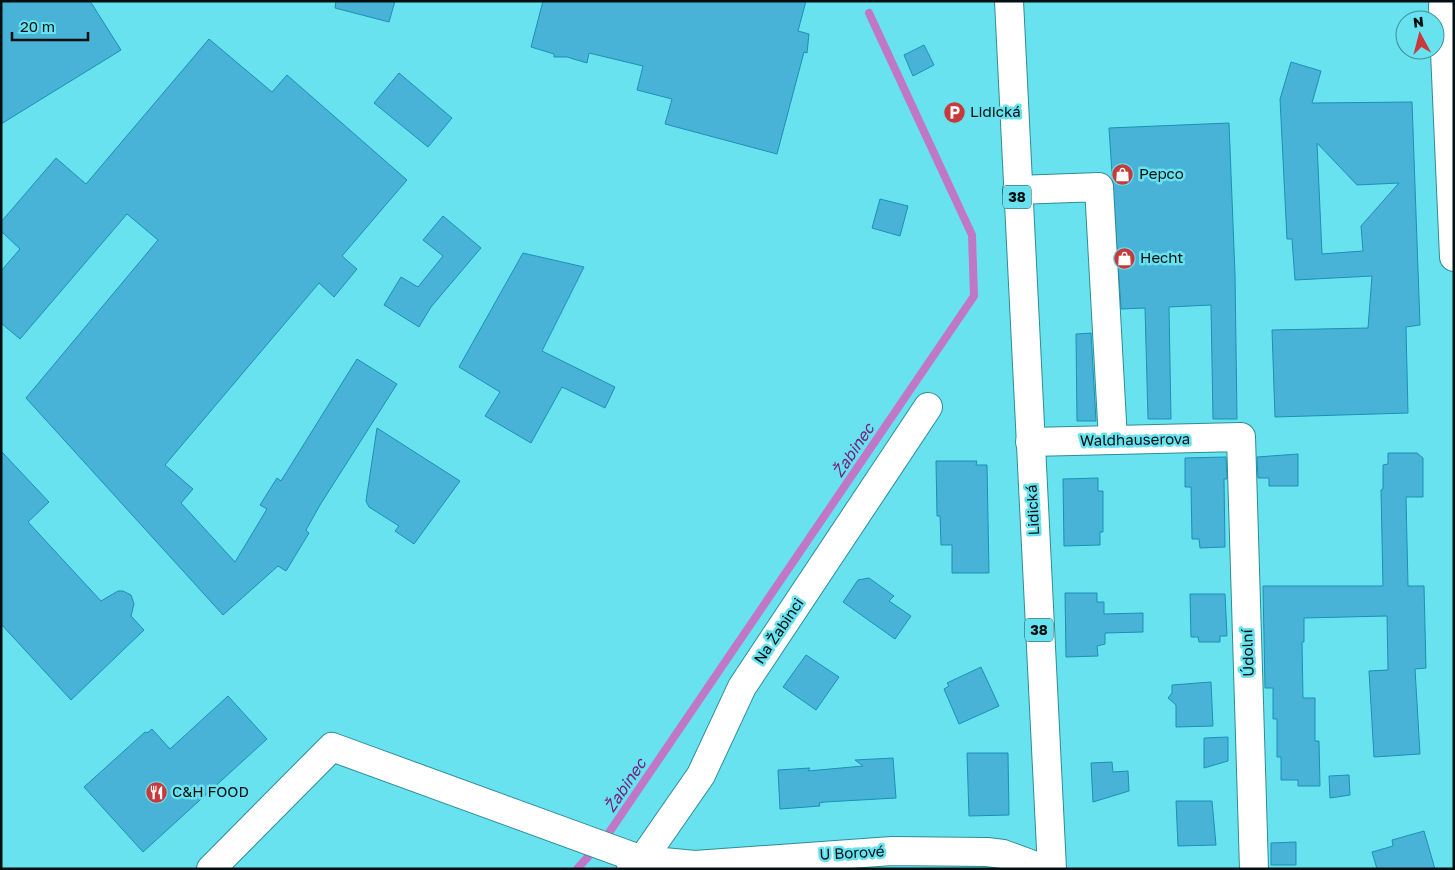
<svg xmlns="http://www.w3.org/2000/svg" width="1455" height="870" viewBox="0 0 1455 870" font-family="'Golos Text',sans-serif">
<rect width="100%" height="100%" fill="#69e2ef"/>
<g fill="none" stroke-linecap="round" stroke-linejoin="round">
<!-- stream -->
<g stroke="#c177c7" stroke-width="8">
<path d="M604 840 974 296 972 235 869 13"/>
<path d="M577 869 596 848"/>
</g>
</g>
<!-- building -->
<g fill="#48b2d7" stroke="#1a91b5" fill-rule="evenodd">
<path d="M1 1H90L121 50 1 124Z"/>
<path d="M336 1H395L389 22 335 8Z"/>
<path d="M543 1H806L798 31 809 34 807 53 804 52 777 154 665 124 672 99 637 90 643 66 589 53 587 63 567 57H554V54L531 47Z"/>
<path d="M209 39 272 92 287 75 407 180 342 256 357 269 334 297 319 283 165 465 193 489 181 503 235 562 267 509 260 505 277 478 281 481 357 359 397 384 320 505 306 530 309 533 286 571 278 566 223 615 26 398 158 240 127 214 20 339 1 323V271L20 249 1 231V222L56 158 86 184Z"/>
<path d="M924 45 934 65 913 76 904 55Z"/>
<path d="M1291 62 1321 71 1312 103 1412 102 1420 325 1406 327 1408 413 1275 417 1272 330 1368 328 1372 276 1295 280 1292 239H1287L1280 99ZM1317 143 1357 185 1399 183 1361 226 1363 251 1322 254Z"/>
<path d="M399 73 452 118 428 147 374 103Z"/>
<path d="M1229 123 1235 274 1237 419H1213L1211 305 1169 307 1171 419H1148L1145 308 1121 309 1109 128Z"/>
<path d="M880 199 908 206 900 236 872 228Z"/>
<path d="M443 216 481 248 431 307 419 327 384 305 401 277 418 287 443 256 423 240Z"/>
<path d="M523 253 584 267 542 351 615 387 605 408 562 387 531 443 485 416 500 392 459 367Z"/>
<path d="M1091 333 1096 421H1077L1076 334Z"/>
<path d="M377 428 460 481 414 544 395 531 399 526 369 507 366 501Z"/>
<path d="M1 451 49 502 28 522 101 601 118 591H123L131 595 134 604 131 616 144 630 71 700 1 624Z"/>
<path d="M1388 453H1417L1423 458V497H1406L1408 586H1424L1426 668 1415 669 1420 754 1374 757 1369 671 1388 670 1387 616 1304 618V642H1302L1303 698H1315V741H1319L1320 786H1298V780H1281V757H1277V719H1273V688H1265L1263 586H1383L1381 490 1383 489V465L1388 464Z"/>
<path d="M1298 454V486H1269V478H1258L1257 457Z"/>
<path d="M1226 457 1227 479H1224L1225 547 1200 548 1199 539H1192L1191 487H1185V458Z"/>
<path d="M936 461H977L976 465H987L989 573H952V545H941L940 516H937Z"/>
<path d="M1098 478V491H1103V532H1100V545L1064 546 1063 479Z"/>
<path d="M869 578 894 596 889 601 911 616 895 639 843 602 858 580Z"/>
<path d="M1065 593H1097V602H1104V614L1143 613V632L1105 633V644L1097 646 1098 656 1066 657Z"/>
<path d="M1190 594H1225L1227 636H1220V642H1199L1198 637H1191Z"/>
<path d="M806 655 839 677 816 710 783 687Z"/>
<path d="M981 667 999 706 959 724 944 689 949 686 947 683Z"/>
<path d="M1211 682 1213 726 1176 727V705L1168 698 1172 693V685Z"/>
<path d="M228 696 267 739 143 852 84 787 145 732 147 733 152 729 170 749Z"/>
<path d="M1228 737V761L1204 768V738Z"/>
<path d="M967 753H1008L1009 815 969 816Z"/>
<path d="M893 758 896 798 825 802 819 803 820 806 780 809 778 770 810 768 808 771 863 766 855 760Z"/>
<path d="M1112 762 1113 772 1128 771 1129 791 1093 802 1091 763Z"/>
<path d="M1349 775 1350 795 1330 798 1329 776Z"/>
<path d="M1176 801H1212L1216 845 1178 846Z"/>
<path d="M1424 831 1435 869H1377L1372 852 1393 846 1392 840Z"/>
<path d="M1296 842V865H1271V843Z"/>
</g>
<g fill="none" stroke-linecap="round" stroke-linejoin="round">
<defs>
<g id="minor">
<path d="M1454 2 1443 6 1454 257"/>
<path d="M1017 190 1099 187 1113 440"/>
<path d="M1030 442 1241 437 1254 869"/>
<path d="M211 869 332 747 642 860 695 865 892 851 987 852 1003 854 1044 869"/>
<path d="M631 869 642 860 701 775 742 687 928 407"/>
</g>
<path id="major" d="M1009 1 1052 869"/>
</defs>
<!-- minor casing -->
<use href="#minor" stroke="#2d8d97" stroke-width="30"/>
<!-- major casing -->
<use href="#major" stroke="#2d8d97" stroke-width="30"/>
<!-- minor -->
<use href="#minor" stroke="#fff" stroke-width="28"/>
<!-- major -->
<use href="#major" stroke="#fff" stroke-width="28"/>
</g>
<!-- icons -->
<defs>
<symbol id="parking-disc" viewBox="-11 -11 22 22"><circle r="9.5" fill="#c8393b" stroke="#69e2ef"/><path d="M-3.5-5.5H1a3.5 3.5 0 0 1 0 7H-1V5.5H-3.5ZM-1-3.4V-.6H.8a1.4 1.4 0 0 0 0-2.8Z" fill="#fff"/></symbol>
<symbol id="shop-disc" viewBox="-11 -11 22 22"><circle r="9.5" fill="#c8393b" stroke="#69e2ef"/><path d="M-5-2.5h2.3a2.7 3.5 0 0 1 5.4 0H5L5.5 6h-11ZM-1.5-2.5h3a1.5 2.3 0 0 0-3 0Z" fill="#fff"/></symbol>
<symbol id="restaurant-disc" viewBox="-11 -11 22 22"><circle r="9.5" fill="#c8393b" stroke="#69e2ef"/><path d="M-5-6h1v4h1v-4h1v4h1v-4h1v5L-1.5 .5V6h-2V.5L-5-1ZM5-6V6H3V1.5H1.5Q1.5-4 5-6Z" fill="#fff"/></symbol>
</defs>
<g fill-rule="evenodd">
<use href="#parking-disc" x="942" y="100" width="25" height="25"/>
<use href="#shop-disc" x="1110" y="162" width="25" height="25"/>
<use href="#shop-disc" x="1112" y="246" width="25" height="25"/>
<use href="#restaurant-disc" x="144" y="780" width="25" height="25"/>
</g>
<g text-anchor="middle" stroke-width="5" stroke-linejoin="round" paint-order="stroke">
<!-- shield labels -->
<g fill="#69e2ef" stroke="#204f54" stroke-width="1">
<rect x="1003" y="185.5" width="28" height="23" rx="4"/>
<rect x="1025" y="618.5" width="28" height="23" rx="4"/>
</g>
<g font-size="14" font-weight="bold" fill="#001012">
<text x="1017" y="202">38</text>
<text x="1039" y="635">38</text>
</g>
<!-- poi labels -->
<g font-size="15" fill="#001012" stroke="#69e2ef" text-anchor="start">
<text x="970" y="117">Lidická</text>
<text x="1139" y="179">Pepco</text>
<text x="1140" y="263">Hecht</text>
<text x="172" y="797">C&amp;H FOOD</text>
</g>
<!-- street labels -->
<g font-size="15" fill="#001012" stroke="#69e2ef">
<text transform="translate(1135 440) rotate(-1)" y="5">Waldhauserova</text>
<text transform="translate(1033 510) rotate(-93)" y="5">Lidická</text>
<text transform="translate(779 631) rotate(-56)" y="5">Na Žabinci</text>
<text transform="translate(1248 653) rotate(-92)" y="5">Údolní</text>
<text transform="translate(852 853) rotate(-3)" y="5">U Borové</text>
</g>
<!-- water labels -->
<g font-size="16" font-style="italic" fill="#781c80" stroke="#69e2ef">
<text transform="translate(853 450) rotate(-56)" y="6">Žabinec</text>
<text transform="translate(625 785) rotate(-56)" y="6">Žabinec</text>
</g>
</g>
<!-- border -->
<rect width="1455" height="870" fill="none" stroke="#001012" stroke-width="5"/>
<!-- north arrow -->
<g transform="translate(1420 35) rotate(353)"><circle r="24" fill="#69e2ef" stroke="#3f8e97"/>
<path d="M0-4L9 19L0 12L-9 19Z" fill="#c8393b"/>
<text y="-8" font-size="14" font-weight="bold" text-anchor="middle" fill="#001012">N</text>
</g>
<!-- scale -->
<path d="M12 32v8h76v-8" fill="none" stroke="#001012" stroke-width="2.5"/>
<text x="20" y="32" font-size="15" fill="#001012" stroke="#69e2ef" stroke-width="4" paint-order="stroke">20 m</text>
</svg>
